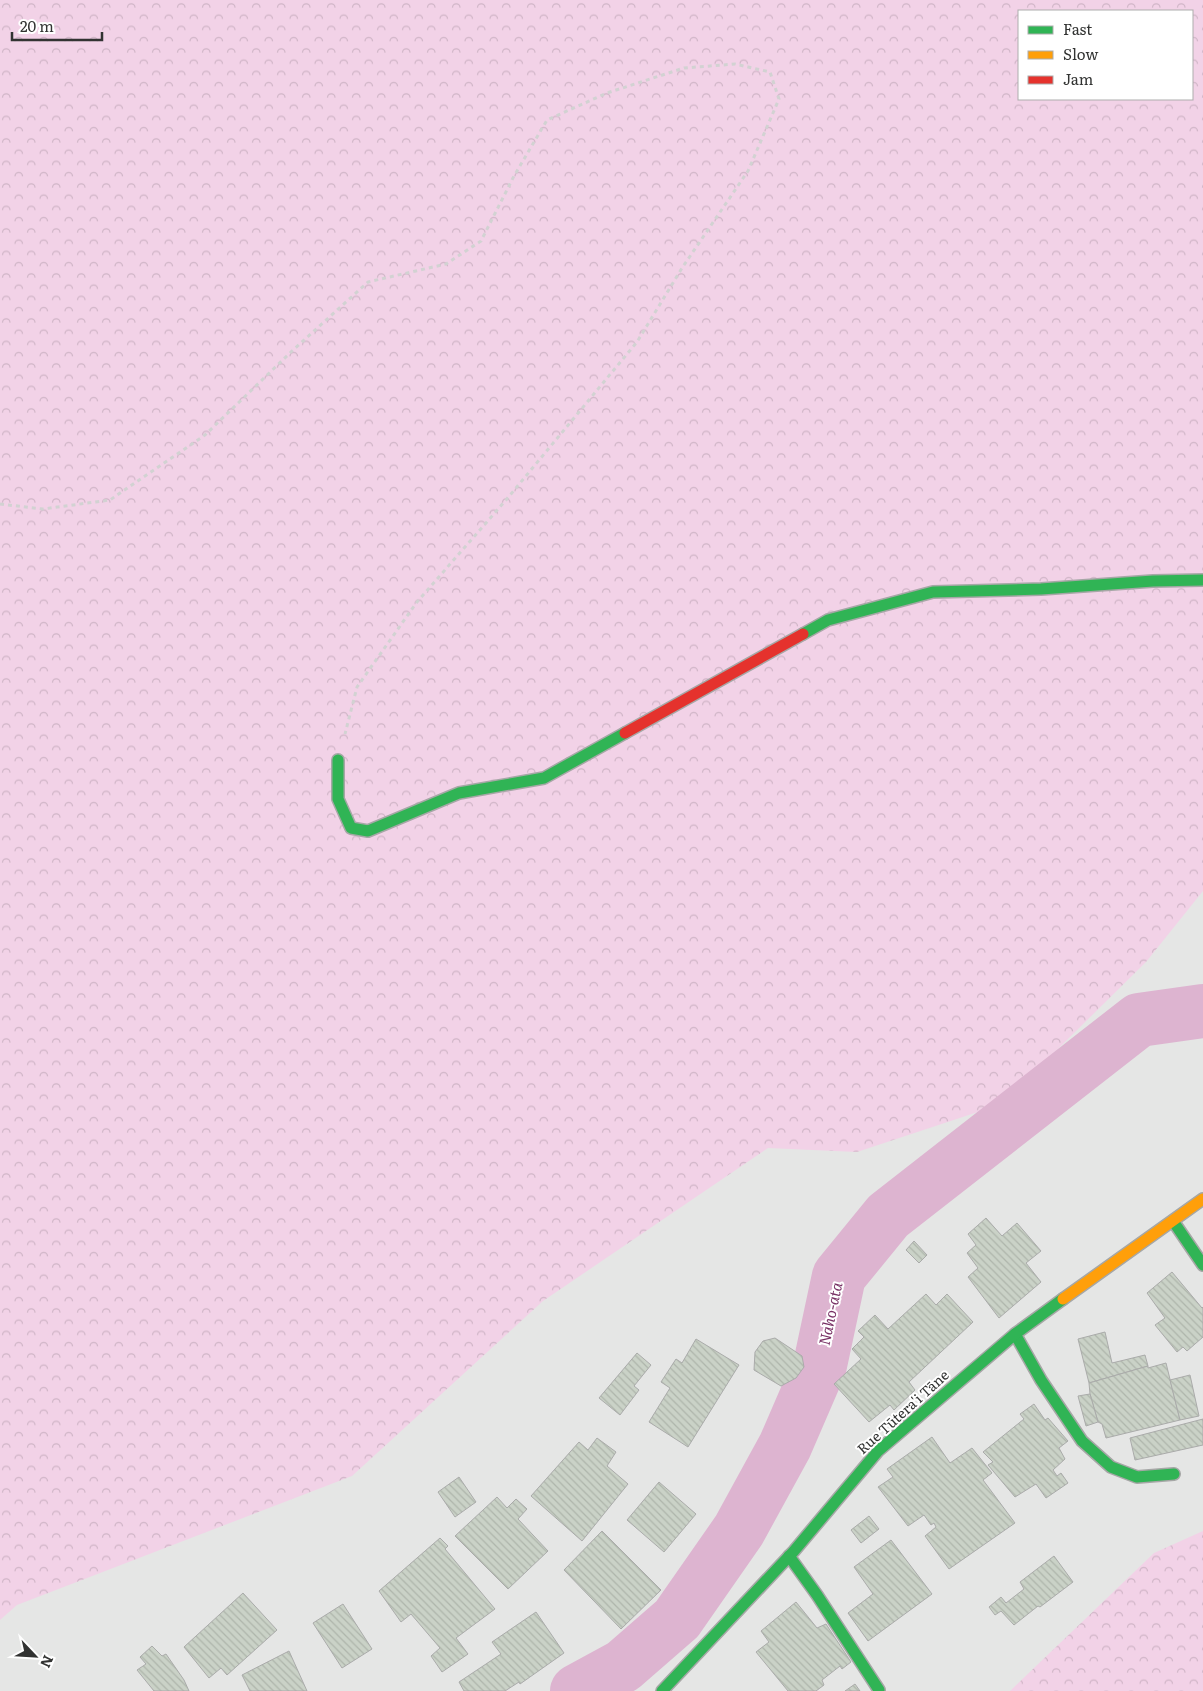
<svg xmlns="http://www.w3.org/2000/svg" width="1203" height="1691" viewBox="0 0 1203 1691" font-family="Literata,serif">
<defs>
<pattern id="forest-crowns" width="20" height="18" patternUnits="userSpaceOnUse" patternTransform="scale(1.25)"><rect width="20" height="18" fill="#f2d2e7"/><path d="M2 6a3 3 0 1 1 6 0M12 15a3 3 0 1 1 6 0" fill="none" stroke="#d0b5c7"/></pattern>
<pattern id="building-back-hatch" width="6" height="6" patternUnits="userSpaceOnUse" patternTransform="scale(1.25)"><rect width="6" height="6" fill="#cad2c7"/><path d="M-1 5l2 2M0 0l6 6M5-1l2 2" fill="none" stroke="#aeb5ab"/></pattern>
</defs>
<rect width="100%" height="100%" fill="#e5e6e5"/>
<!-- forest -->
<g fill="url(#forest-crowns)" fill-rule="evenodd">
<path d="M0 0H1203V891L1146 962 1002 1104 857 1152 768 1148 543 1301 352 1476 17 1605 0 1620ZM1019 11H1192V99H1019Z"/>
<path d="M1203 1531V1691H1010L1154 1553Z"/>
</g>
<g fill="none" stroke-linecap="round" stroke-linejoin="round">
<!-- river -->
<path stroke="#ddb4d0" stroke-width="54" d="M577 1691 623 1666 677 1619 739 1530 785 1446 820 1365 839 1276 888 1216 1139 1020 1203 1011"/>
</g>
<!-- building -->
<g fill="url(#building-back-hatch)" stroke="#aaabaa">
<path d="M986 1218 1002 1236 1017 1223 1041 1251 1026 1263 1041 1282 999 1318 968 1277 978 1268 967 1253 976 1245 968 1234Z"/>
<path d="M914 1241 927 1255 919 1263 906 1250Z"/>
<path d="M1172 1272 1202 1308 1203 1307V1337L1187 1351 1183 1347 1177 1352 1155 1325 1165 1318 1147 1293Z"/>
<path d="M926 1294 936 1305 947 1294 973 1322 909 1382 915 1390 894 1410 890 1405 869 1422 834 1384 861 1359 852 1349 864 1337 858 1331 875 1315 888 1329Z"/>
<path d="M1105 1332 1112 1363 1145 1355 1148 1366 1089 1383 1078 1339Z"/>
<path d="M775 1338 802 1356 804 1367 796 1378 781 1386 754 1370 755 1352 763 1341Z"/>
<path d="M696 1339 739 1365 688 1447 649 1422 670 1388 661 1382 676 1359 682 1363Z"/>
<path d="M637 1353 651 1365 634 1386 639 1390 620 1415 599 1398Z"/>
<path d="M1166 1363 1180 1420 1106 1438 1102 1424 1098 1422 1090 1394 1089 1383 1148 1366V1368Z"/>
<path d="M1190 1375 1199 1416 1180 1420 1170 1380Z"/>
<path d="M1090 1394 1098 1422 1086 1426 1078 1396Z"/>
<path d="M1034 1404 1045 1420 1048 1418 1068 1441 1059 1448 1065 1459 1053 1470 1057 1476 1061 1473 1068 1483 1046 1498 1036 1484 1015 1497 988 1465 993 1462 983 1452 1024 1419 1020 1414Z"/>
<path d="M1203 1419V1445L1135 1460 1130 1438Z"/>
<path d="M932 1437 950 1463 972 1448 992 1473 983 1480 1015 1523 949 1569 925 1536 936 1527 934 1523 931 1525 924 1515 908 1526 878 1487 893 1477 887 1469Z"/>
<path d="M597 1438 616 1452 607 1466 628 1484 582 1541 531 1496 579 1442 588 1450Z"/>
<path d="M459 1477 476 1502 455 1517 438 1492Z"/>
<path d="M659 1482 696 1514 664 1552 627 1520Z"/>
<path d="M497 1497 507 1508 516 1499 527 1509 518 1519 548 1551 508 1589 455 1536Z"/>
<path d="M869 1516 879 1529 861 1543 851 1530Z"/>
<path d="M602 1531 661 1590 621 1629 564 1570Z"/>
<path d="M440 1538 448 1546 445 1549 495 1609 456 1638 468 1654 442 1672 431 1656 440 1648 411 1614 401 1622 379 1591Z"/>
<path d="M891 1540 932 1594 868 1641 848 1613 873 1594 854 1567Z"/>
<path d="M1054 1556 1073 1582 1040 1607 1038 1606 1014 1625 1001 1611 995 1615 989 1607 1001 1597 1006 1603 1024 1589 1020 1582Z"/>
<path d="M243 1593 277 1630 227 1675 221 1668 209 1678 184 1647Z"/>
<path d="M796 1602 817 1628 826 1624 851 1662 842 1669 840 1666 822 1680 824 1685 816 1691H788L756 1652 769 1642 761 1631Z"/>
<path d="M343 1604 372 1649 342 1668 313 1623Z"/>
<path d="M536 1612 564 1653 520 1684 519 1682 505 1691H464L459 1682 501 1654 492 1642Z"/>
<path d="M152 1646 162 1656 166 1654 184 1680 189 1691H154L137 1670 146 1664 140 1657Z"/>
<path d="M289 1651 307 1691H250L242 1675Z"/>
<path d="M855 1684 860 1691H845Z"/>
</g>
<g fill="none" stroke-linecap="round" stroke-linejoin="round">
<defs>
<g id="fast">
<path d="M803 634 828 620 933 592 1041 589 1153 581 1203 580"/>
<path d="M338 760V799L351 828 368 831 459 793 544 778 625 733"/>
<path d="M1173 1221 1203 1265"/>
<path d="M1015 1334 1041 1380 1082 1441 1111 1467 1137 1477 1174 1474"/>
<path d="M789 1556 817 1595 879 1690"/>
<path d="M662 1691 794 1551 878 1451 1015 1334 1063 1299"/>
</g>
<path id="slow" d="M1063 1299 1203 1199"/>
<path id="jam" d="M625 733 803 634"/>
</defs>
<!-- fast casing -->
<use href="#fast" stroke="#a6a7a6" stroke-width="14"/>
<!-- slow casing -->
<use href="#slow" stroke="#a6a7a6" stroke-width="14"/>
<!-- jam casing -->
<use href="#jam" stroke="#a6a7a6" stroke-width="14"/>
<!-- path -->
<path stroke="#d2d2d2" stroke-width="3" stroke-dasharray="4 4" stroke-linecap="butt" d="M0 504 43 509 110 500 205 435 292 351 368 282 446 264 481 241 514 176 547 120 607 93 684 68 735 64 770 72 779 99 748 171 682 268 637 342 506 500 417 602 357 687 345 734"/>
<!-- fast -->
<use href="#fast" stroke="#30b455" stroke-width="11"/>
<!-- slow -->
<use href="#slow" stroke="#ff9f0a" stroke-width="11"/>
<!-- jam -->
<use href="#jam" stroke="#e5322d" stroke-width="11"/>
</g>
<g text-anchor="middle" stroke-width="4" stroke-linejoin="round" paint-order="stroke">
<!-- street labels -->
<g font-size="14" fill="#323332" stroke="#fff">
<text transform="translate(903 1412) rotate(-42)" y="5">Rue Tūtera'i Tāne</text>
</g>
<!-- water labels -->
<g font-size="15" font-style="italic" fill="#783165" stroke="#fff">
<text transform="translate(831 1314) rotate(-78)" y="5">Naho-ata</text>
</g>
</g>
<!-- legend -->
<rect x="1018" y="10" width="175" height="90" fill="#ffffff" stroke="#adadad"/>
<rect x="1028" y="26" width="25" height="8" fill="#30b455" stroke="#adadad"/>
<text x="1063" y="35" font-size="15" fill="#323332">Fast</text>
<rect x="1028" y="51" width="25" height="8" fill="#ff9f0a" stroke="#adadad"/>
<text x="1063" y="60" font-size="15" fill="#323332">Slow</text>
<rect x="1028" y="76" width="25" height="8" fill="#e5322d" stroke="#adadad"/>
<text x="1063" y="85" font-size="15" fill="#323332">Jam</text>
<!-- north arrow -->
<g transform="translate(35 1656) rotate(115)" stroke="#ffffff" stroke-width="4" paint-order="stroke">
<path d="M0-4L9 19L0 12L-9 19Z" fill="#323332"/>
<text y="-8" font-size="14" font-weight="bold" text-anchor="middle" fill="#323332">N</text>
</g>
<!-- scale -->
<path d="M12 32v8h90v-8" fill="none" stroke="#323332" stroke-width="2.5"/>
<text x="20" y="32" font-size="15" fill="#323332" stroke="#ffffff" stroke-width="4" paint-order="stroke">20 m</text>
</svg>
